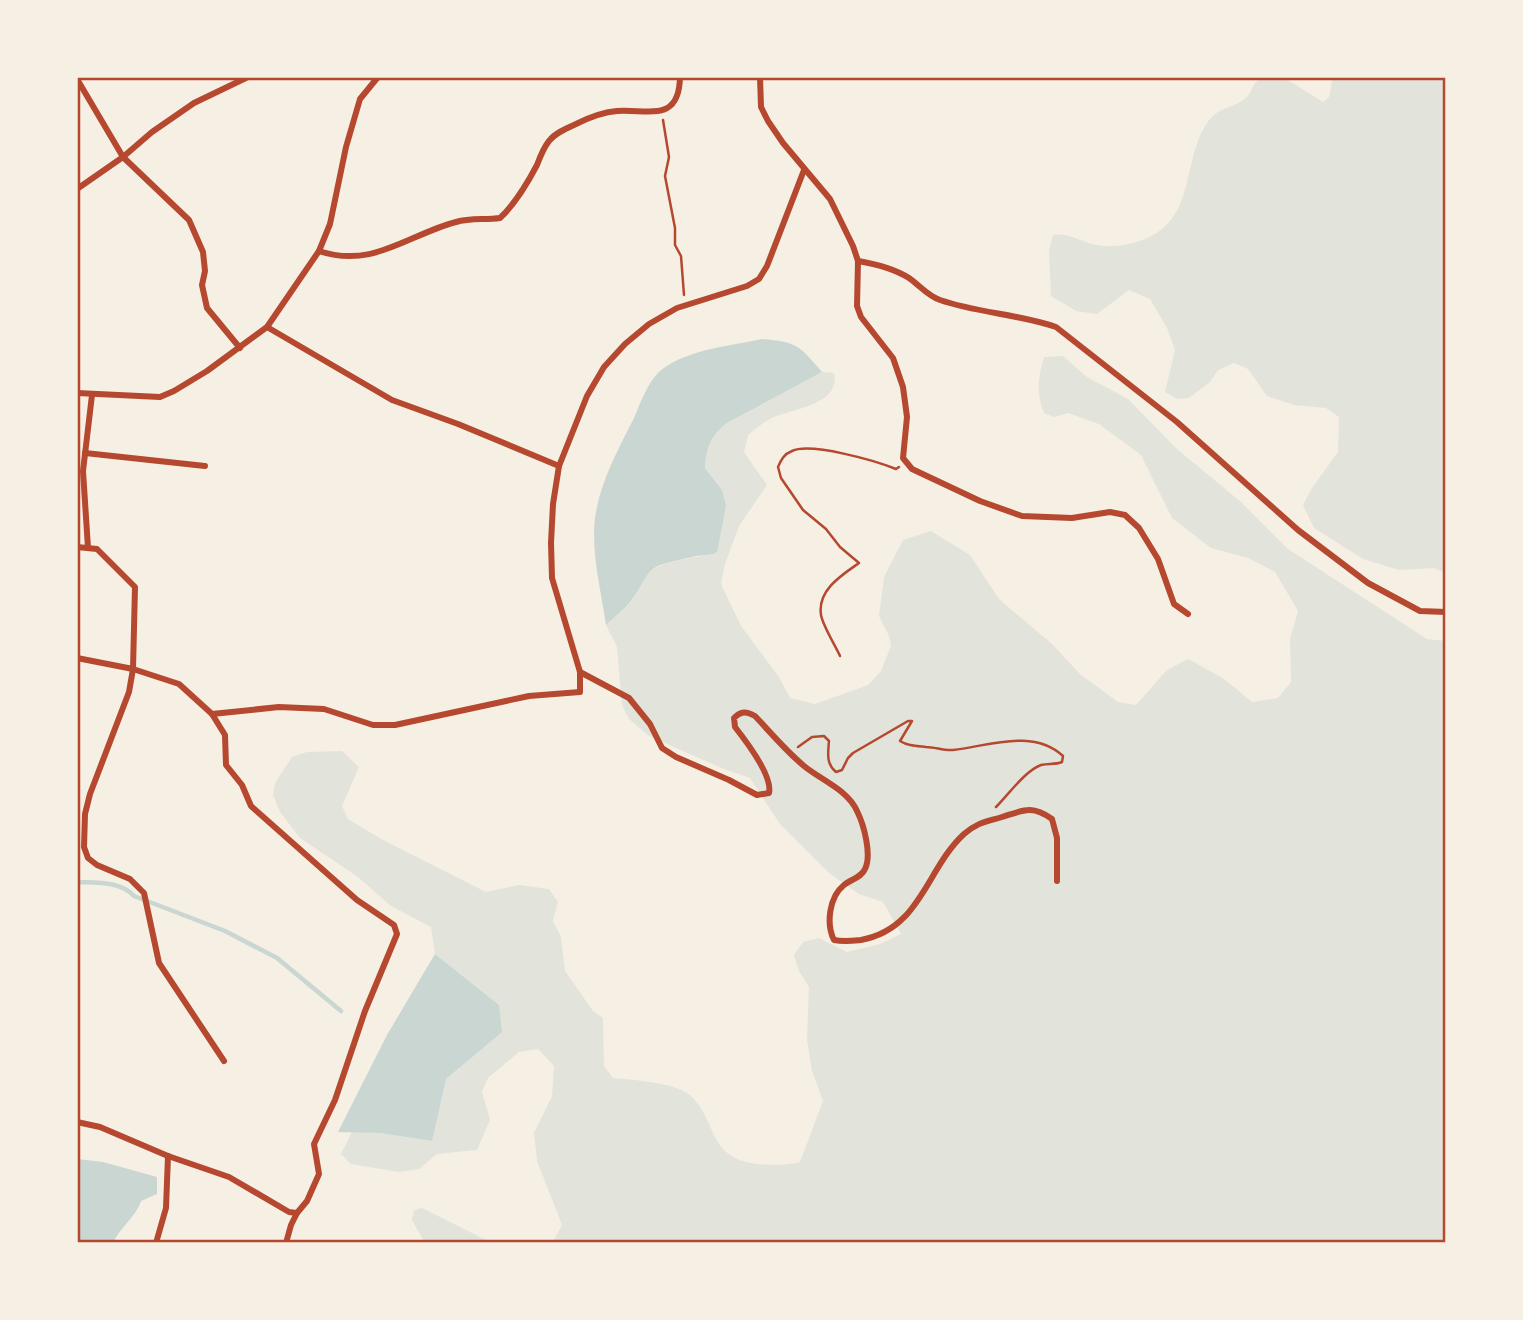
<svg xmlns="http://www.w3.org/2000/svg" width="1523" height="1320" viewBox="0 0 1523 1320" font-family="'Roboto Condensed',sans-serif">
<rect width="100%" height="100%" fill="#f6efe4"/>
<!-- green -->
<g fill="#e2e4dc">
<path d="M1263 77H1283L1323 102 1329 97 1333 77H1446V573L1434 568 1399 570 1363 559 1314 528 1303 505 1312 488 1338 452 1339 417 1326 408 1294 405 1267 396 1248 369 1234 363 1218 370 1210 382 1189 398 1177 399 1165 392 1175 350 1167 328 1150 299 1129 290 1097 314 1076 311 1051 296 1049 250 1053 235C1068 233 1075 239 1089 243 1107 249 1129 246 1147 238 1196 217 1182 160 1207 123 1218 106 1234 109 1247 97 1253 90 1254 80 1263 77Z"/>
<path d="M1063 356 1087 377 1128 399 1177 449 1241 502 1288 549 1427 639 1446 641V1243H552L562 1225 537 1161 534 1133 552 1096 554 1066 538 1049 519 1052 488 1078 482 1092 490 1120 477 1150 437 1154 419 1169 399 1172 351 1164 341 1154 352 1132 380 1133 431 1141 446 1079 472 1057 499 1005 435 954 431 927 391 906 358 877 300 838 280 812 273 795 275 783 292 757 307 752 342 751 359 767 342 806 348 819 383 840 486 892 519 885 549 889 558 902 553 921 561 937 565 971 593 1011 603 1018 604 1066 613 1078C633 1080 677 1082 692 1097 718 1124 708 1158 757 1164 773 1165 784 1166 800 1162L823 1101 812 1071 807 1040 809 987 799 971 794 955 803 942 819 938 847 952 880 944 901 934 883 902 859 894 829 873 780 824 750 778 724 769 649 736 629 719 622 705 617 647 606 625C614 617 624 610 631 602 638 592 643 577 653 570 662 562 698 556 711 555L722 490 705 468C706 448 711 435 727 423L822 372 834 373C841 406 792 408 770 419 762 423 755 430 748 435L744 452 767 485 739 526 725 564 721 584 741 626 779 677 790 698 815 704 868 685 881 671 891 646 889 636 879 616 884 577 903 540 931 531 970 555 999 599 1052 644 1080 674 1118 702 1136 705 1167 670 1188 659 1223 678 1252 702 1278 698 1291 682 1290 639 1298 611 1275 572 1248 558 1211 548 1172 518 1141 455 1099 424 1068 413 1054 417 1044 413C1036 395 1038 376 1044 357Z"/>
<path d="M422 1208 492 1243H425L412 1220 414 1210Z"/>
</g>
<!-- water -->
<g fill="#c9d6d2">
<path d="M762 339C797 342 799 345 822 372L727 423C711 435 706 448 705 468L722 490 726 506 717 552C710 556 704 555 696 556 687 558 665 563 658 566 645 572 640 590 631 601 624 610 614 617 606 625 601 590 591 553 595 518 600 482 618 450 634 418 641 402 649 378 664 368 691 349 730 346 762 339Z"/>
<path d="M435 954 499 1005 502 1032 446 1079 432 1141 380 1133 338 1132 387 1035Z"/>
<path d="M77 1159 103 1162 157 1177V1194L141 1201C136 1217 120 1227 113 1243H77Z"/>
</g>
<g fill="none" stroke-linecap="round" stroke-linejoin="round">
<!-- stream -->
<path stroke="#c9d6d2" stroke-width="4.5" d="M77 882C97 883 120 881 134 896L225 931 277 958 341 1011"/>
<!-- path -->
<g stroke="#b5482f" stroke-width="2.5">
<path d="M663 120 669 157 665 176 675 228V245L681 256 684 295"/>
<path d="M840 656C835 645 823 626 821 615 817 590 842 575 859 563L840 547 826 529 803 510 781 478 778 467C781 460 784 454 792 451 811 442 876 461 896 469L899 467"/>
<path d="M798 747 812 737 824 736 829 741C828 753 826 764 836 772L842 770 848 758 853 753 908 721H912L900 741C908 746 916 746 926 747 935 747 944 751 953 750 989 746 1033 728 1063 756L1062 762C1055 765 1048 763 1041 765 1026 770 1007 796 996 807"/>
</g>
<!-- minor -->
<g stroke="#b5482f" stroke-width="6">
<path d="M760 77 761 107 768 121 783 143 830 199 853 246 858 261 857 306 861 317 893 358 903 387 907 417 903 458 912 469 980 501 1022 516 1072 518 1110 512 1125 515 1139 528 1158 559 1174 604 1188 614"/>
<path d="M77 79 123 157 189 220 203 252 205 271 202 285 207 308 240 348"/>
<path d="M77 189 123 157 152 132 194 103 248 77"/>
<path d="M319 251C373 269 407 235 456 222 470 218 485 220 500 218 516 203 527 184 537 165 540 157 544 147 549 141 555 133 567 128 576 124 588 118 604 112 617 111 649 109 679 123 680 77"/>
<path d="M858 261C876 264 893 268 909 278 919 285 928 296 940 300 978 313 1018 314 1056 327L1177 422 1298 530 1368 583 1420 611 1446 612"/>
<path d="M267 327 392 400 458 424 559 466"/>
<path d="M77 393 160 397 174 391 207 371 267 327 319 251 330 224 346 147 360 99 378 77"/>
<path d="M85 453 205 466"/>
<path d="M77 547 97 549 135 587 133 669 129 692 90 794 85 814 84 847 88 858 97 865 130 879 144 893 159 963 224 1061"/>
<path d="M88 548 83 471 92 395"/>
<path d="M77 658 133 669 179 684 212 714 225 735 226 765 242 785 251 806 357 900 394 925 397 934 365 1011 335 1100 314 1144 319 1174 307 1201 297 1213 291 1225 286 1243"/>
<path d="M580 672 629 698 650 724 662 748 676 757 729 780 757 795 769 793C773 776 746 741 735 727L734 718C741 711 746 711 755 716 771 733 786 751 804 766 821 780 848 790 857 811 864 825 872 855 865 869 861 878 851 879 844 885 829 897 826 924 834 940 844 942 851 941 861 940 921 929 926 869 964 834 978 822 986 822 1002 817 1024 810 1032 805 1052 819L1057 838V881"/>
<path d="M212 714 279 707 324 709 373 725H395L529 696 580 692V672L552 578 551 543 553 504 559 466 587 396 604 367 625 344 649 324 677 308 747 286 759 279 767 266 804 170"/>
<path d="M77 1122 100 1127 168 1156 229 1177 289 1212 297 1213"/>
<path d="M156 1243 166 1208 168 1156"/>
</g>
</g>
<!-- border -->
<rect width="1523" height="1320" fill="none" stroke="#f6efe4" stroke-width="158"/>
<rect x="79" y="79" width="1365" height="1162" fill="none" stroke="#b5482f" stroke-width="2.5"/>
</svg>
